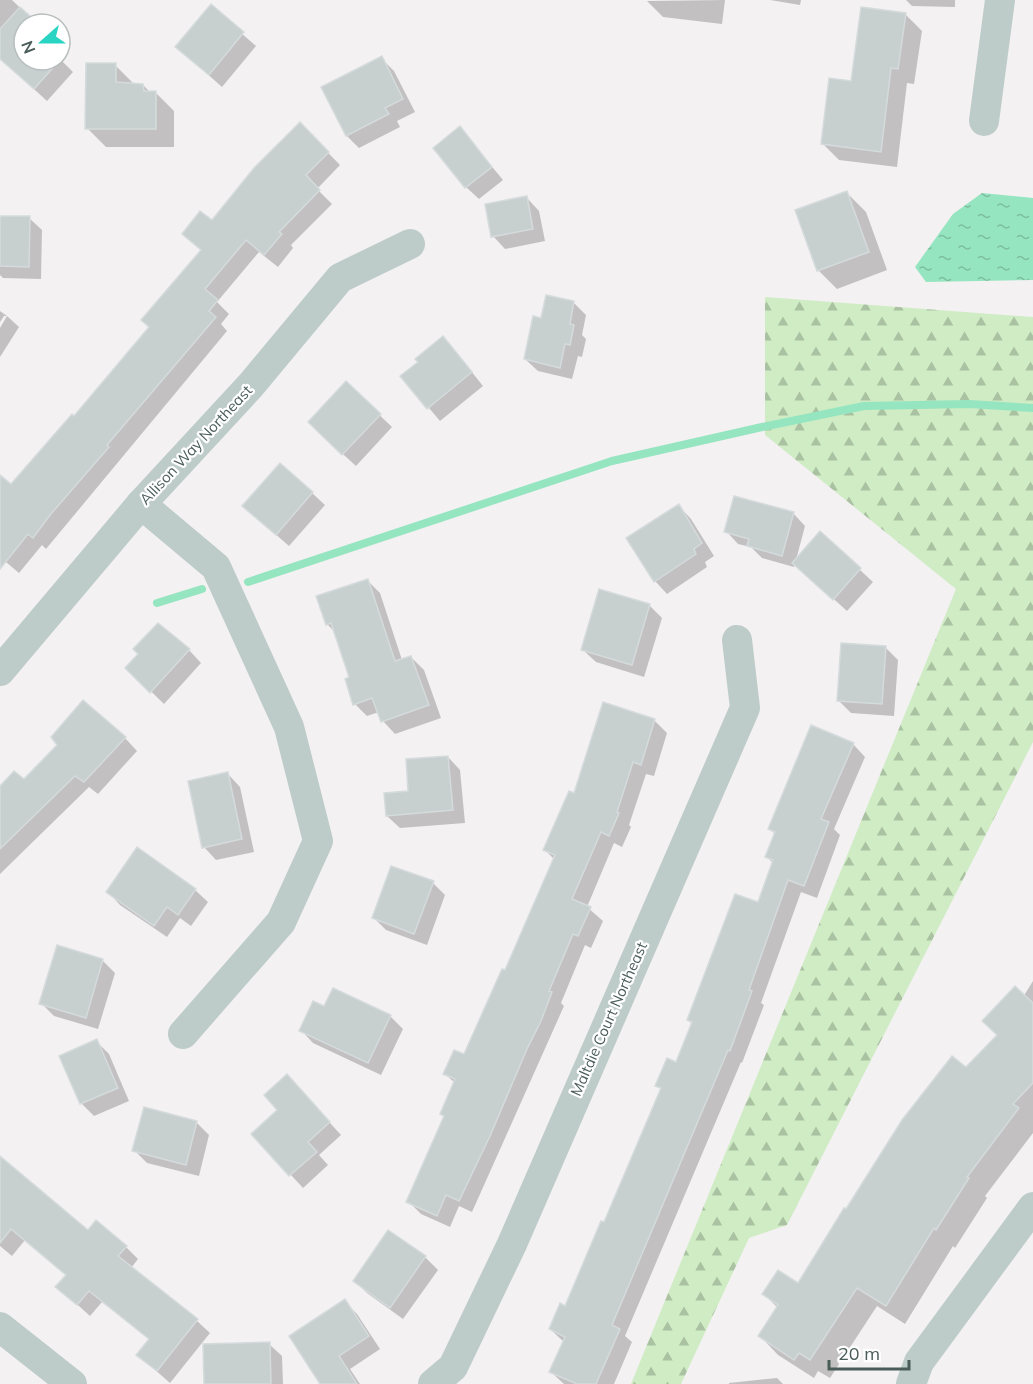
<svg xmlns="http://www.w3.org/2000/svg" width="1033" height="1384" viewBox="0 0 1033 1384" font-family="Mulish,sans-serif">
<defs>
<pattern id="forest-firs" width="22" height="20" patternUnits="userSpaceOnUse" patternTransform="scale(1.5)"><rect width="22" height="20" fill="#cfecc4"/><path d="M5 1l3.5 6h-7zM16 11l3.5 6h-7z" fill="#aac2a2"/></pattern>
<pattern id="water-ripples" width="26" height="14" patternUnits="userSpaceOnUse" patternTransform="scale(1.5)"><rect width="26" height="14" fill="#95e5c0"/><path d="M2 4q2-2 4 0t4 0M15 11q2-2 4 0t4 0" fill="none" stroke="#7cbd9f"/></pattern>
</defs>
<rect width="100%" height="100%" fill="#f3f1f2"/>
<!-- forest -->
<path fill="url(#forest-firs)" d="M765 297 1033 317V742L787 1225 749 1238 681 1384H631L956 589 765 435Z"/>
<!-- water -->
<path fill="url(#water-ripples)" d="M982 193 1033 198V280L926 282 915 267 953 214Z"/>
<!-- shadow -->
<g fill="#0003">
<path d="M0 0H12L37 24H24V60L60 59 73 72 47 101 0 58Z"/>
<path d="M725 0 722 24 663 17 647 1Z"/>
<path d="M770 0H801L800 5Z"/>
<path d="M906 0H955V7L912 6Z"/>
<path d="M211 7 256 46 222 87 177 47Z"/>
<path d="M906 15 922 31 914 84 907 83 897 167 839 160 822 143 852 82Z"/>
<path d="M381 58 394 71 415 112 397 121 400 127 359 148 347 136 323 88Z"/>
<path d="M115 65 134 84 143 85 150 92H155L174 111V147H106L87 128Z"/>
<path d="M300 124 340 165 317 189 332 204 291 245 293 248 278 267 259 252 217 302 229 314 221 324 227 331 46 549 42 545 19 573 0 557V490L12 486 74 418 151 328 202 251 184 233 212 222Z"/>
<path d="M460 128 503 180 479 199 466 187Z"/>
<path d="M847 193 866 212 887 270 837 289 818 270Z"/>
<path d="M527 198 539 211 545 241 505 249 493 236Z"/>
<path d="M0 217 29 218 42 230 41 279 3 278 0 275Z"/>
<path d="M574 303 586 315 582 335 586 339 582 357 578 356 572 379 538 371 525 359 542 320Z"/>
<path d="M0 311 7 316H4L0 322Z"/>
<path d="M7 316 19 327 0 357V328Z"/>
<path d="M455 351 483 386 440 421 402 376 420 362Z"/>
<path d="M346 383 392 427 356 466 322 435Z"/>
<path d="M312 493 325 505 289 546 257 518Z"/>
<path d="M679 506 691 519 714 556 705 562 707 567 667 594 655 581Z"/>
<path d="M793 513 805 526 796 560 820 533 873 582 847 611 795 564 794 567 762 558 751 547 738 544 726 531Z"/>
<path d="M367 580 380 593 402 660 411 657 424 670 441 718 395 734 383 721 379 712 367 716 355 704 351 678 336 633 327 624Z"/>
<path d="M649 605 662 618 644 677 596 662 583 650Z"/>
<path d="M885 647 898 660 894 716 851 713 838 700Z"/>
<path d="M189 650 201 663 164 704 127 668 140 654Z"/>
<path d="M604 704 655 721 667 733 654 776 646 774 629 825 631 827 622 847 614 843 587 907 603 921 591 948 585 945 561 1003 564 1006 472 1212 459 1206 450 1227 421 1214 408 1201 446 1118 455 1083 445 1074 464 1056 506 972 555 860 545 850 575 795Z"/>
<path d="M125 738 137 751 98 794 89 787 0 874V789L24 781Z"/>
<path d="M853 744 865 757 834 829 840 835 817 898 801 892 761 1003 764 1005 742 1063 741 1062 625 1336 632 1342 614 1384H564L551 1372 564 1342 550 1329 566 1307 605 1224 662 1090 657 1085 677 1064 692 1024 688 1020 759 904 774 864 767 857 775 834 770 829Z"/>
<path d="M448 757 460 770 465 823 400 828 387 816 410 792Z"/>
<path d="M228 774 240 787 254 852 216 860 204 847Z"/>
<path d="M433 883 445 895 427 945 386 930 374 918Z"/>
<path d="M195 890 208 902 191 926 180 918 167 937 120 905 108 892Z"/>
<path d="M102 960 115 973 98 1029 54 1016 41 1003Z"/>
<path d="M1033 981V1133L985 1196 987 1198 955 1248 953 1246 905 1324 877 1306 830 1378 818 1371 814 1378 778 1355 760 1336 778 1308 764 1294 798 1286 846 1211 966 1069 999 1036Z"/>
<path d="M390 1016 403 1029 381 1075 313 1043 301 1030Z"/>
<path d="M96 1041 109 1054 129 1101 94 1116 81 1103Z"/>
<path d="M299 1089 341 1135 319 1155 328 1165 303 1188 253 1134Z"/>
<path d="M196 1122 209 1135 199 1176 147 1163 134 1150Z"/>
<path d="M0 1158 88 1232 126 1247 138 1259 131 1268 197 1321 210 1333 170 1383 138 1355 150 1340 102 1302 90 1316 58 1287 67 1276 25 1240 12 1256 0 1246Z"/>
<path d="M389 1232 425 1257 438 1270 403 1319 367 1293 355 1281Z"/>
<path d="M344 1301 357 1314 380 1349 350 1369 360 1384H322Z"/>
<path d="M269 1344 282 1356 283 1384H206Z"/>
<path d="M777 1378 783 1384H729V1383Z"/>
</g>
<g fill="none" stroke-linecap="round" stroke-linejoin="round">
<!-- stream -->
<g stroke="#95e5c0" stroke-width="8">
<path d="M248 582 612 461 762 427 864 406 969 404 1033 408"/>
<path d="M157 603 202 589"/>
</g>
</g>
<!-- building -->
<g fill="#c8cfcf" stroke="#d5dbdc" stroke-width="1.5">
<path d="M211 4 244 32 209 75 175 47Z"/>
<path d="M20 7 39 24H24V60H60V43L68 51 34 89 0 59V29Z"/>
<path d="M861 7 906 13 898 69 891 68 881 152 821 144 829 78 851 81Z"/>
<path d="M382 56 403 99 385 108 389 114 346 136 321 87Z"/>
<path d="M86 63H116V82L143 84 144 91H156V129H85Z"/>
<path d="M300 122 329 152 306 175 320 190 279 232 282 234 264 255 246 240 205 289 218 300 209 311 216 317 107 445 109 447 50 515 33 538 28 534 0 569V475L11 484 72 414 74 416 149 327 141 320 201 250 182 234 200 211 212 220 254 168Z"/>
<path d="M460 126 492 167 465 188 433 148Z"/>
<path d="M847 191 869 252 817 271 795 210Z"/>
<path d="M527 196 533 229 491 237 485 204Z"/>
<path d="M0 216H30L29 267 0 266Z"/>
<path d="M546 295 574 301 570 324 574 325 570 345 565 344 560 368 524 359 533 316 541 318Z"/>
<path d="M443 336 472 372 427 409 400 376 418 362 415 359Z"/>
<path d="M346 381 381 414 342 455 308 422Z"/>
<path d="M280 463 313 492 276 535 242 506Z"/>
<path d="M734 496 794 512 782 556 747 546 749 539 724 532Z"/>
<path d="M679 504 702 543 694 549 696 554 654 582 626 538Z"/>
<path d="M820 531 861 568 833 600 792 563Z"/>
<path d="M368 579 395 661 411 656 429 705 381 722 372 698 353 705 345 679 349 677 331 623 326 625 316 596Z"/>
<path d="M599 589 650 604 632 665 581 650Z"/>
<path d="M158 623 190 649 150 693 125 668 138 654 133 649Z"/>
<path d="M841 643 886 646 882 704 837 701Z"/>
<path d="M83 700 126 737 84 782 75 776 0 849V786L14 771 24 779 57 745 51 737Z"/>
<path d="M603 702 655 719 641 765 633 762 617 812 619 813 609 836 601 832 572 899 591 907 578 936 573 934 549 991 552 992 541 1021 527 1049 490 1136 459 1201 446 1195 437 1216 406 1202 444 1116 440 1114 455 1079 443 1074 454 1050 464 1054 502 969 505 970 555 855 543 850 569 791 574 793Z"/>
<path d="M811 725 854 743 821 819 829 822 804 886 788 880 749 990 752 991 730 1051 728 1050 612 1325 620 1329 596 1384H577L549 1372 565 1337 549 1329 560 1303 565 1306 601 1221 604 1222 661 1088 655 1086 667 1058 676 1062 692 1022 687 1020 735 894 758 902 773 860 765 857 775 832 768 829Z"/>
<path d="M448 756 453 810 386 816 384 793 408 791 406 759Z"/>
<path d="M228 772 242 839 202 848 188 781Z"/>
<path d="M137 847 196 889 178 915 167 907 154 926 106 892Z"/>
<path d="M391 866 434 881 414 934 372 918Z"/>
<path d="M57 945 103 959 86 1018 39 1004Z"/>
<path d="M1015 986 1033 1003V1083L1013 1104 1019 1108 967 1177 969 1178 936 1230 934 1228 886 1306 857 1288 810 1360 799 1353 794 1360 758 1336 778 1305 762 1294 778 1270 798 1283 844 1208 846 1209 902 1120 952 1056 966 1067 997 1035 982 1021Z"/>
<path d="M333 988 391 1015 368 1063 299 1031 313 1001 324 1006Z"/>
<path d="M97 1039 118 1088 80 1104 59 1056Z"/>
<path d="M287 1074 330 1122 308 1142 317 1152 289 1176 251 1134 277 1110 264 1095Z"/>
<path d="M144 1107 197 1121 186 1165 132 1151Z"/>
<path d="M0 1156 88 1230 96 1220 127 1246 118 1256 198 1319 157 1371 136 1355 149 1339 89 1291 77 1305 55 1287 66 1275 11 1229 0 1243Z"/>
<path d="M388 1230 426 1256 390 1308 353 1281Z"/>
<path d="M345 1299 369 1336 339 1356 357 1384H320L289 1336Z"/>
<path d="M270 1342 271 1384H204L203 1344Z"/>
</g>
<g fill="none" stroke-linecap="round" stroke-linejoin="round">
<!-- minor -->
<g stroke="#beccc9" stroke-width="30">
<path d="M984 121 1000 0"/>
<path d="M141 504 216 567 289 727 318 841 281 922 183 1034"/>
<path d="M0 671 141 504 251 385 340 278 410 244"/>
<path d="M0 1327 72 1384"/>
<path d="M433 1384 453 1367 512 1244 745 708 737 640"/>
<path d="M911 1384 919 1362 1033 1207"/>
</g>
</g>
<g text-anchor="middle" stroke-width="4.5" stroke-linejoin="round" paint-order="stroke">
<!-- street labels -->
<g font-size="15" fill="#4a5d59" stroke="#fff">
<text transform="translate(196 445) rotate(-47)" y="5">Allison Way Northeast</text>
<text transform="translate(609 1019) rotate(-66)" y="5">Maltdie Court Northeast</text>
</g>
</g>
<!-- north arrow -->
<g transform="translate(42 42) rotate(249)"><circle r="28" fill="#ffffff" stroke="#b7bebd" stroke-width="1.5"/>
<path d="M0-4.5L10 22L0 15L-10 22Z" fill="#29d4c3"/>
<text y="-9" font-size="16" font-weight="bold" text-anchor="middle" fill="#4a5d59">N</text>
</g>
<!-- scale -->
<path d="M829 1360v9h80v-9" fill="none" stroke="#4a5d59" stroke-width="3"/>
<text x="838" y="1360" font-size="18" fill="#4a5d59" stroke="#ffffff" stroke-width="4.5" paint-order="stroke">20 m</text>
</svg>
